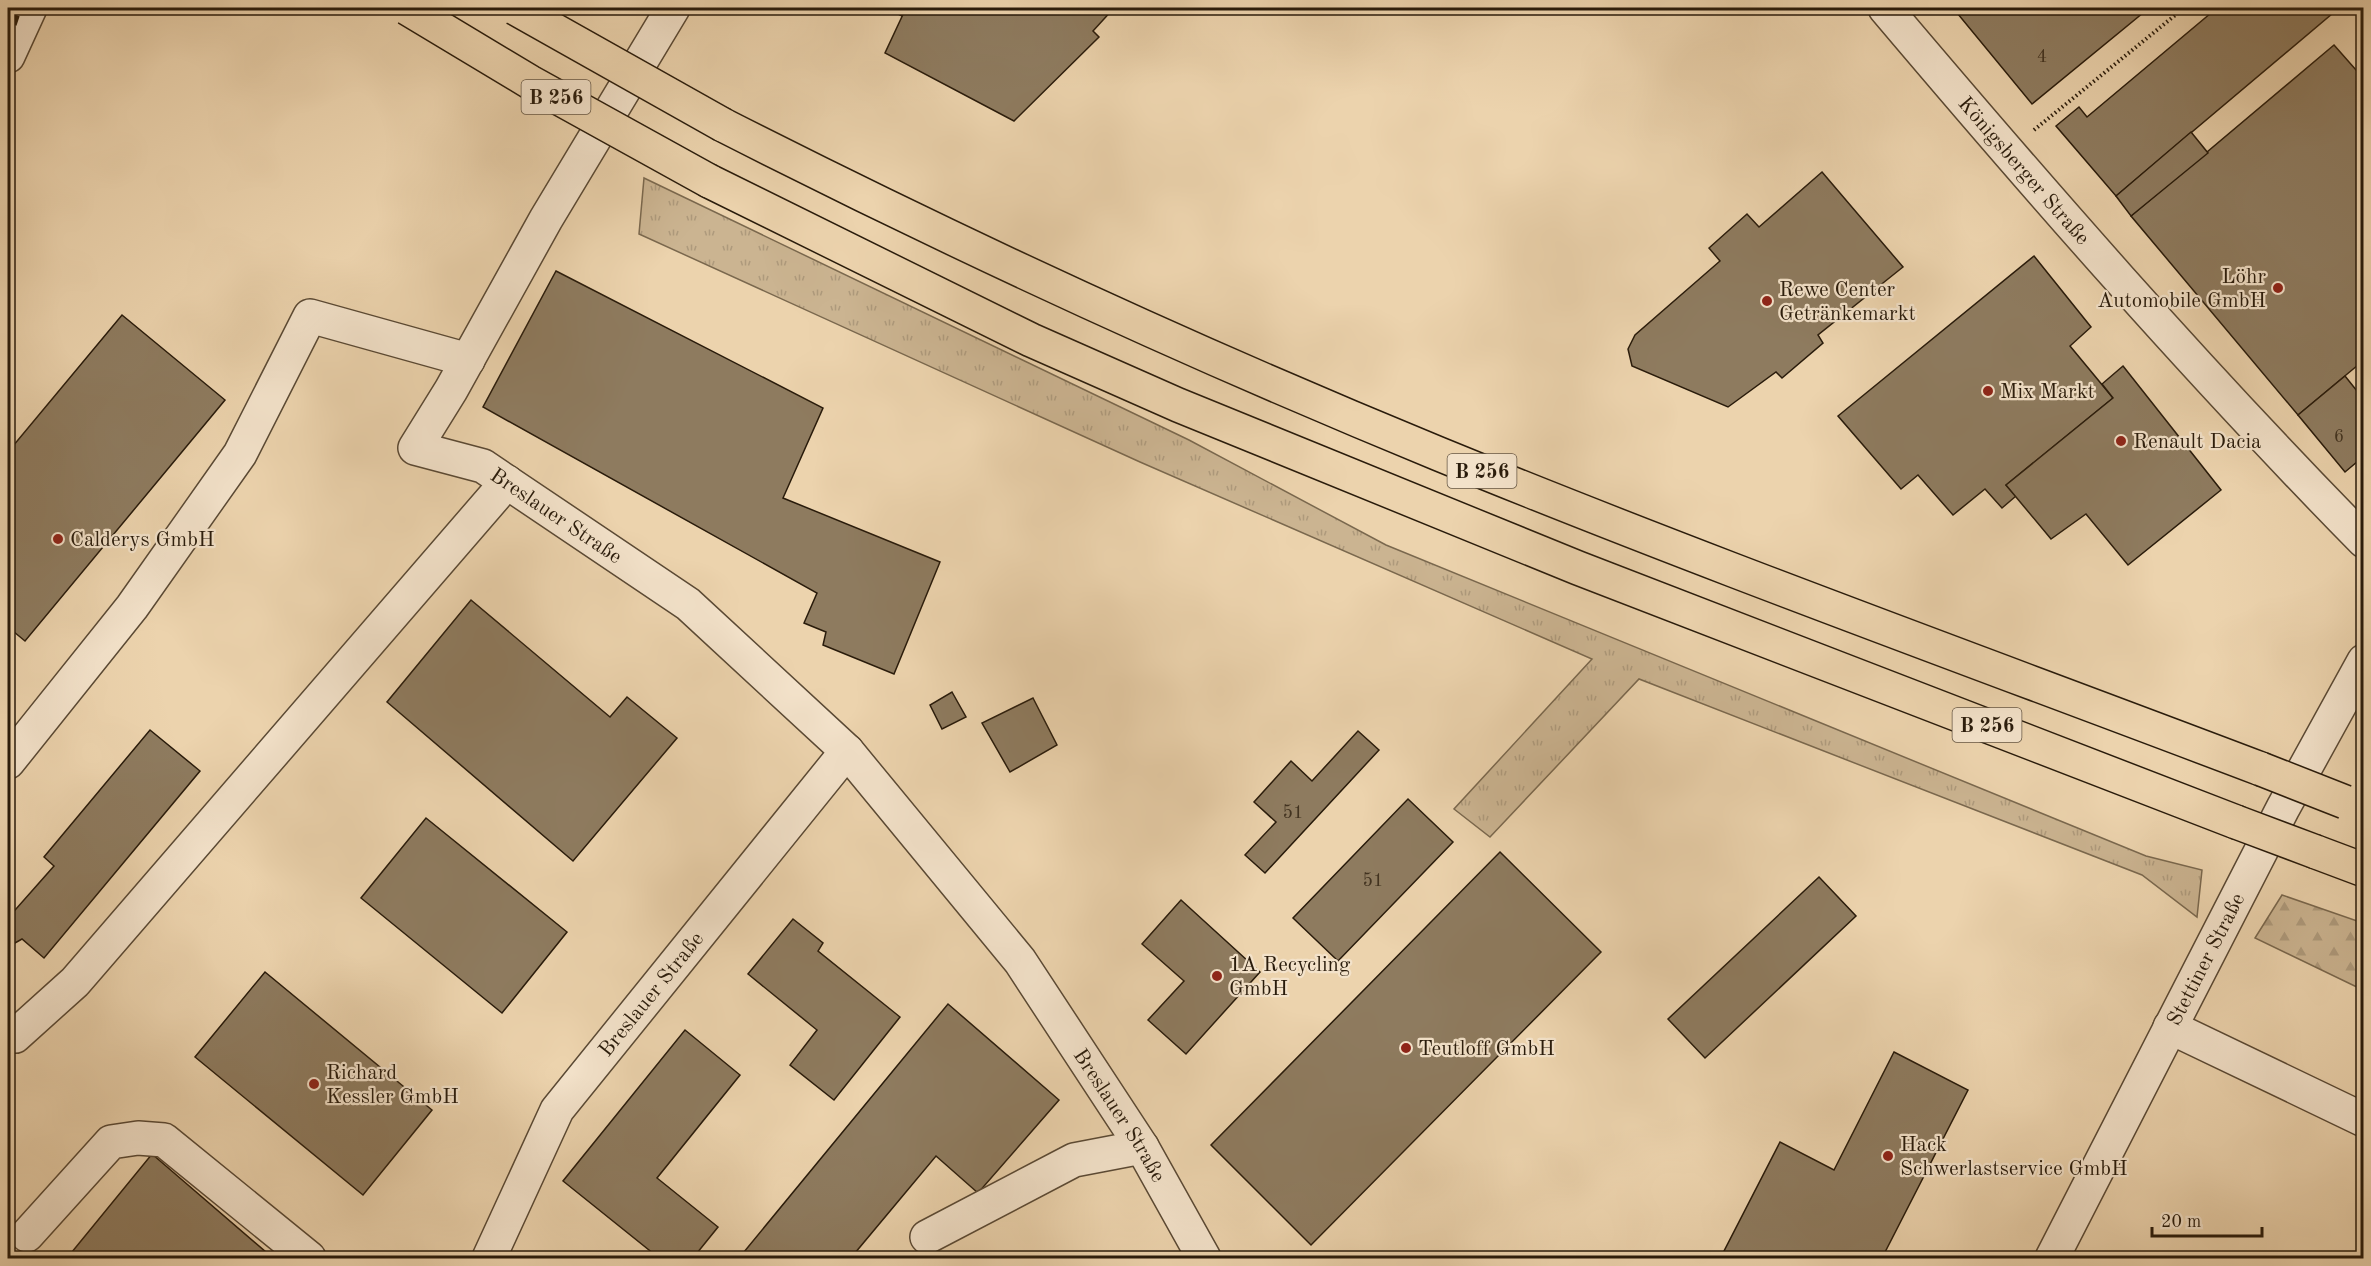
<svg xmlns="http://www.w3.org/2000/svg" width="2371" height="1266" viewBox="0 0 2371 1266" font-family="'Old Standard TT',serif">
<defs>
<pattern id="grass-tufts" width="24" height="20" patternUnits="userSpaceOnUse" patternTransform="scale(1.5)"><rect width="24" height="20" fill="#cbb491"/><path d="M3 7l-1-3M5 7V3M7 7l1-3M15 17l-1-3M17 17v-4M19 17l1-3" fill="none" stroke="#ae9a7c"/></pattern>
<pattern id="forest-firs" width="22" height="20" patternUnits="userSpaceOnUse" patternTransform="scale(1.5)"><rect width="22" height="20" fill="#cbb491"/><path d="M5 1l3.5 6h-7zM16 11l3.5 6h-7z" fill="#ae9a7c"/></pattern>
</defs>
<rect width="100%" height="100%" fill="#ecd3ad"/>
<filter id="stains"><feTurbulence type="fractalNoise" baseFrequency=".00333" numOctaves="4"/><feColorMatrix values="0 0 0 0 .2 0 0 0 0 .09 0 0 0 0 .02 0 0 0 .5 -.17"/></filter>
<radialGradient id="worn" r=".72"><stop offset=".6" stop-color="#630" stop-opacity="0"/><stop offset="1" stop-color="#630" stop-opacity=".3"/></radialGradient>
<!-- grass -->
<path fill="url(#grass-tufts)" stroke="#7a684e" stroke-width="1.5" d="M644 178 1189 440 1386 545 2146 856 2202 870 2197 917 2142 875 1639 679 1490 837 1454 809 1592 659 1140 462 639 234Z"/>
<!-- forest -->
<path fill="url(#forest-firs)" stroke="#7a684e" stroke-width="1.5" d="M2282 895 2363 923V990L2255 938Z"/>
<!-- building -->
<g fill="#8e7b5f" stroke="#291b0b" stroke-width="1.5">
<path d="M886 8H906L902 16Z"/>
<path d="M906 8H1114L1093 31 1099 37 1014 121 885 53Z"/>
<path d="M1953 8H2149L2032 104Z"/>
<path d="M2217 8H2339L2116 196 2056 126 2079 107 2087 117Z"/>
<path d="M2334 45 2364 79V360L2298 415 2131 216Z"/>
<path d="M2191 132 2208 153 2131 216 2116 196Z"/>
<path d="M1822 172 1903 267 1818 335 1823 343 1782 378 1776 372 1728 407 1632 366 1628 349 1635 335 1720 261 1709 248 1747 214 1759 227Z"/>
<path d="M2034 256 2091 327 2070 346 2113 398 2006 485 2016 496 2002 508 1985 489 1953 515 1918 475 1901 489 1838 416Z"/>
<path d="M556 271 823 408 783 498 940 562 894 674 823 645 826 632 804 623 817 593 483 407Z"/>
<path d="M122 315 225 400 25 641 8 627V452Z"/>
<path d="M2123 366 2221 490 2128 565 2086 514 2051 539 2006 485 2113 398 2102 384Z"/>
<path d="M2345 376 2361 396 2364 394V456L2345 472 2298 415Z"/>
<path d="M471 600 610 717 627 697 677 738 573 861 387 702Z"/>
<path d="M952 692 966 717 942 729 930 705Z"/>
<path d="M1033 698 1057 745 1010 772 982 723Z"/>
<path d="M150 730 200 771 44 958 22 939 8 947V918L54 866 44 857Z"/>
<path d="M1358 731 1379 750 1265 873 1245 855 1276 822 1254 802 1291 761 1312 781Z"/>
<path d="M1408 799 1453 842 1338 961 1293 918Z"/>
<path d="M426 818 567 932 502 1013 361 898Z"/>
<path d="M1500 852 1601 952 1311 1245 1211 1145Z"/>
<path d="M1819 877 1856 916 1705 1058 1668 1019Z"/>
<path d="M1181 900 1260 972 1186 1054 1148 1020 1184 981 1142 944Z"/>
<path d="M793 919 823 943 818 951 900 1017 834 1100 790 1065 817 1030 748 974Z"/>
<path d="M265 972 432 1110 363 1195 195 1057Z"/>
<path d="M948 1004 1059 1100 978 1193 936 1156 855 1253 861 1258H739Z"/>
<path d="M685 1030 740 1075 657 1178 718 1227 693 1258H659L563 1181Z"/>
<path d="M1894 1052 1968 1090 1882 1258H1729L1722 1255 1780 1142 1834 1170Z"/>
<path d="M152 1154 273 1258H67Z"/>
</g>
<g fill="none" stroke-linecap="round" stroke-linejoin="round">
<defs>
<g id="minor">
<path id="s1" d="M673 8 546 219 451 390 415 448 483 466 688 604 847 751 1020 961 1142 1147 1204 1258"/>
<path id="s2" d="M1885 8C2039 190 2196 370 2364 541"/>
<path d="M8 56 30 8"/>
<path d="M8 762 132 607 240 454 310 316 468 360"/>
<path d="M2170 1027 2364 1120"/>
<path d="M8 1034 15 1036 75 982 507 482"/>
<path d="M27 1235 111 1142 138 1138 164 1140 309 1258"/>
<path d="M927 1237 1074 1160 1142 1147"/>
<path id="s3" d="M489 1258 557 1110 847 751"/>
<path id="s4" d="M2052 1258 2283 808 2364 661"/>
</g>
<g id="highway">
<path d="M723 125C957 244 1195 354 1439 454 1710 565 1987 665 2261 769"/>
<path d="M709 181 1031 340 1178 405 1578 568 2236 822"/>
<path d="M2316 852 2364 870"/>
</g>
</defs>
<!-- minor casing -->
<use href="#minor" stroke="#5a4934" stroke-width="36"/>
<!-- highway casing -->
<use href="#highway" stroke="#291b0b" stroke-width="36"/>
<!-- path -->
<path stroke="#291b0b" stroke-width="4" stroke-dasharray="1.5 3" stroke-linecap="butt" d="M2034 130 2184 8"/>
<!-- minor -->
<use href="#minor" stroke="#f3e2ca" stroke-width="33"/>
<!-- highway -->
<use href="#highway" stroke="#ecd3ad" stroke-width="33"/>
<!-- rail -->
<path stroke="#291b0b" stroke-width="4.5" stroke-dasharray="10 10" stroke-linecap="butt" d="M8 44 20 8"/>
<defs>
<g id="highway-bridge">
<path d="M407 8 530 82 709 181"/>
<path d="M515 8 723 125"/>
<path d="M2261 769 2345 802"/>
<path d="M2236 822 2316 852"/>
</g>
</defs>
<!-- highway-bridge casing -->
<use href="#highway-bridge" stroke="#291b0b" stroke-width="36" stroke-linecap="butt"/>
<!-- highway-bridge -->
<use href="#highway-bridge" stroke="#ecd3ad" stroke-width="33"/>
</g>
<!-- markers -->
<g fill="#8f2418" stroke="#f3e2ca" stroke-width="2">
<circle cx="2278" cy="288" r="6"/>
<circle cx="1767" cy="301" r="6"/>
<circle cx="1988" cy="391" r="6"/>
<circle cx="2121" cy="441" r="6"/>
<circle cx="58" cy="539" r="6"/>
<circle cx="1217" cy="976" r="6"/>
<circle cx="1406" cy="1048" r="6"/>
<circle cx="314" cy="1084" r="6"/>
<circle cx="1888" cy="1156" r="6"/>
</g>
<g text-anchor="middle" stroke-width="4.5" stroke-linejoin="round" paint-order="stroke">
<!-- number labels -->
<g font-size="18" fill="#423320">
<text x="2042" y="62">4</text>
<text x="2339" y="442">6</text>
<text x="1293" y="818">51</text>
<text x="1373" y="886">51</text>
</g>
<!-- shield labels -->
<g fill="#f3e2ca" stroke="#665744" stroke-width="1.5">
<rect x="521.5" y="80" width="69" height="34" rx="4.5"/>
<rect x="1447.5" y="454" width="69" height="34" rx="4.5"/>
<rect x="1952.5" y="708" width="69" height="34" rx="4.5"/>
</g>
<g font-size="20" font-weight="bold" fill="#291b0b">
<text x="556" y="104">B 256</text>
<text x="1482" y="478">B 256</text>
<text x="1987" y="732">B 256</text>
</g>
<!-- street labels -->
<g font-size="21" fill="#291b0b" stroke="#f3e2ca">
<text dy="7" stroke="none"><textPath href="#s2" startOffset="214">Königsberger Straße</textPath></text>
<text dy="7" stroke="none"><textPath href="#s1" startOffset="669">Breslauer Straße</textPath></text>
<text dy="7" stroke="none"><textPath href="#s4" startOffset="336">Stettiner Straße</textPath></text>
<text dy="7" stroke="none"><textPath href="#s3" startOffset="312">Breslauer Straße</textPath></text>
<text dy="7" stroke="none"><textPath href="#s1" startOffset="1500">Breslauer Straße</textPath></text>
</g>
<!-- poi labels -->
<g font-size="21" fill="#291b0b" stroke="#f3e2ca" text-anchor="start">
<text x="2266" y="283" text-anchor="end">Löhr<tspan x="2266" dy="24">Automobile GmbH</tspan></text>
<text x="1779" y="296">Rewe Center<tspan x="1779" dy="24">Getränkemarkt</tspan></text>
<text x="2000" y="398">Mix Markt</text>
<text x="2133" y="448">Renault Dacia</text>
<text x="70" y="546">Calderys GmbH</text>
<text x="1229" y="971">1A Recycling<tspan x="1229" dy="24">GmbH</tspan></text>
<text x="1418" y="1055">Teutloff GmbH</text>
<text x="326" y="1079">Richard<tspan x="326" dy="24">Kessler GmbH</tspan></text>
<text x="1900" y="1151">Hack<tspan x="1900" dy="24">Schwerlastservice GmbH</tspan></text>
</g>
</g>
<!-- margin -->
<rect width="2371" height="1266" fill="none" stroke="#ecd3ad" stroke-width="30"/>
<rect x="9" y="9" width="2353" height="1248" fill="none" stroke="#291b0b" stroke-width="3"/>
<rect x="15" y="15" width="2341" height="1236" fill="none" stroke="#291b0b" stroke-width="1.5"/>
<!-- scale -->
<path d="M2152 1227v9h110v-9" fill="none" stroke="#291b0b" stroke-width="3"/>
<text x="2161" y="1227" font-size="18" fill="#291b0b" stroke="#f3e2ca" stroke-width="4.5" paint-order="stroke">20 m</text>
<rect width="100%" height="100%" filter="url(#stains)"/>
<rect width="100%" height="100%" fill="url(#worn)"/>
</svg>
